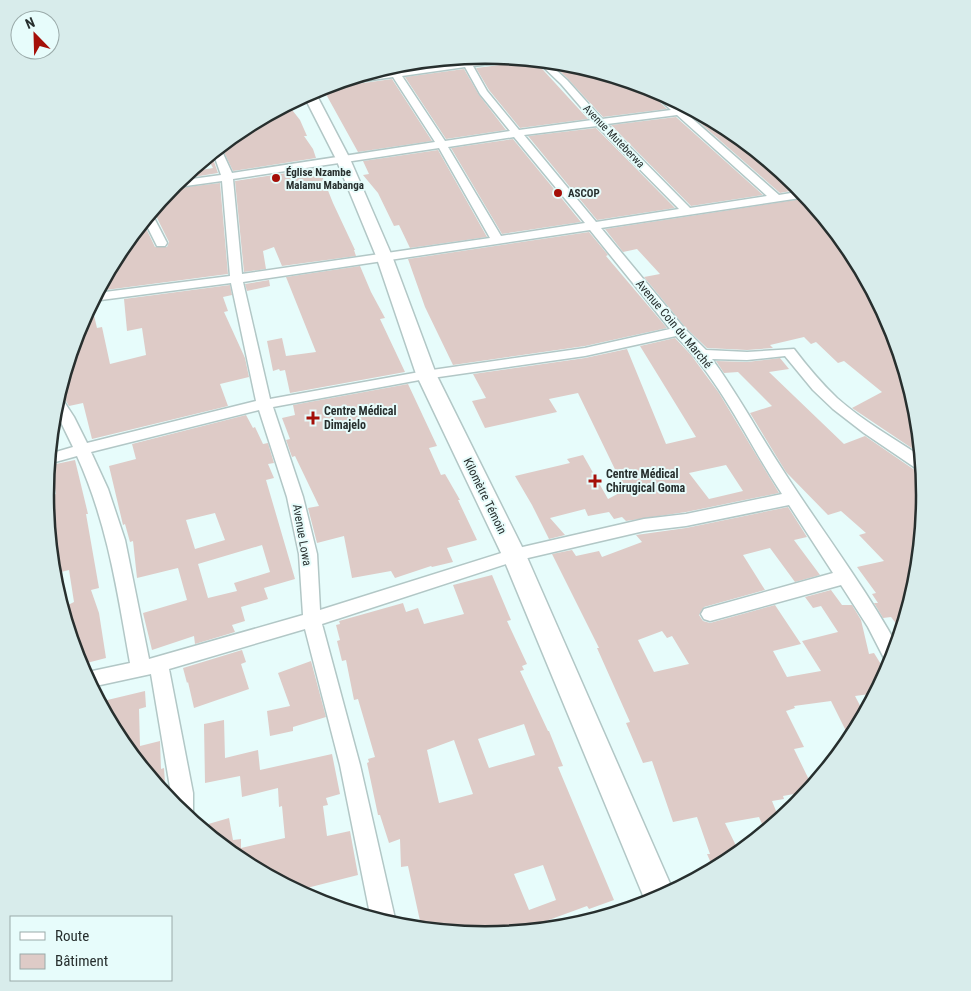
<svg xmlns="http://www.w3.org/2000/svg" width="971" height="991" viewBox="0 0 971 991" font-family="'Roboto Condensed',sans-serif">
<rect width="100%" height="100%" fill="#e7fcfb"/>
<!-- building -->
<g fill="#decbc7" fill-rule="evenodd">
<path d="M457 58 459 62 400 69 397 64Z"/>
<path d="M522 59 534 60 588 119 520 128 489 90 476 68 516 63Z"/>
<path d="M549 61 572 64 646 86V89L667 109 603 117 568 79Z"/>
<path d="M464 69 479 95 506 130 446 139 405 77Z"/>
<path d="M392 79 432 141 358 152 322 87 336 83 342 86Z"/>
<path d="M289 106 300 120 307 136H304L313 149 316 158 233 171 221 146 241 129 282 107Z"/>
<path d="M700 113 730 129 801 189 780 193 691 115Z"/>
<path d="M676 117 763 195 691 206 611 125Z"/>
<path d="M596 128 675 208 597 220 528 136Z"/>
<path d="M513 139 581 222 502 234 451 148Z"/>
<path d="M438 150 487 237 410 248 399 225 394 226 378 193 363 175 369 174 363 161Z"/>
<path d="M211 153 218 173 181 179 189 172 213 168 207 157Z"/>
<path d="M319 168 333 203 355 250H354L356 256 282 266 274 247 263 251 266 269 244 272 235 181Z"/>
<path d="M220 183 228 274 98 291 119 251 143 222 155 247H167L169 242 153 210 170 189Z"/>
<path d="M808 198 852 251 860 265 858 268 863 271 892 326H888L894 331 918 410 922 455 852 408 882 392 844 361 838 363 816 342 811 344 804 337 770 345 773 348 747 350 707 348 685 327 644 277 660 274 637 249 623 252 605 229Z"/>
<path d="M589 232 608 255 606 256 667 328 585 346 453 365 425 307 408 259Z"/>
<path d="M360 266 371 292 385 318 380 319 405 372 290 393 285 370 280 371 279 369 273 371 267 341 282 338 286 356 316 352 286 277Z"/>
<path d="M269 280 270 286 247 291 245 284Z"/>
<path d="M230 285 232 295 223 297 228 311 224 312 245 358 249 377 220 384 228 406 92 439 83 403 69 406 63 396 58 394 79 327 91 303 97 328 102 327 110 364 146 355 142 328 127 331 124 299Z"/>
<path d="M675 338 691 355 719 393 779 493 686 512 626 521 622 517 614 519 609 512 588 516 585 509 550 518 565 535 549 539 532 505 515 476 570 463 567 459 583 455 608 499 625 490 578 393 549 399 557 412 485 428 472 401 486 398 473 374 585 358 627 349 666 444 696 437 640 346ZM726 465 743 491 709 499 689 473Z"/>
<path d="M780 358 789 369 769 372 844 444 865 436 916 471 924 472 926 496 917 582 902 631 891 617 883 618 874 603H878L872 594 876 593 857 567 884 561 859 535 866 533 841 511 828 515 786 472 750 413 772 406 738 372 724 373 716 361 747 362Z"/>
<path d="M408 384 437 446 429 448 441 475 445 474 460 500H458L477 540 447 548 453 562 432 567 431 566 395 578 391 571 352 578 344 536 317 543 308 508 319 506 295 456 292 457 286 440 290 439 282 418 295 415 293 405Z"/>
<path d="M246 415 253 428 255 427 263 444 268 443 274 463 268 464 274 478 266 480 295 579 264 588 268 599 241 607 245 621 232 625 235 632 195 644 194 636 152 650 143 613 187 600 178 568 137 578 133 541 130 542 125 524 123 525 109 466 136 459 132 444ZM215 513 225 540 195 549 186 520ZM262 545 270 572 234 583 237 591 208 598 198 564Z"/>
<path d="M75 460 88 514H86L99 588 91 590 99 613 106 658 79 665 62 608 74 602 69 570 53 574 49 539 51 538 46 497 56 494 51 465Z"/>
<path d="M788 507 807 537 794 540 820 575 795 582 770 548 743 555 765 590 704 607 699 615 703 621 710 623 775 605 801 644 773 651 787 677 821 671 802 641 838 632 821 606 813 608 805 597 831 590 842 605H852L861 620 869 654 874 653 887 674 877 693 855 696 865 715 851 741 831 701 794 706 795 708 786 711 804 747 794 749 813 788 810 791 783 796 784 799 772 801 780 821 766 833 759 817 725 823 740 854 714 870 707 854H710L697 817 673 822 652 761 643 763 626 723 630 722 597 648H599L552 554 572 550 576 556 599 551 602 557 642 542 636 535 686 528ZM662 631 667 638 672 636 689 664 654 672 638 640Z"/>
<path d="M492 575 511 620 507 621 527 664 522 666 524 670 520 671 548 731H549L563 766 558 767 614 900 589 909 587 906 535 925 536 927 523 932 485 936 422 930 408 866 401 867 400 839 389 843 380 815H378L367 763 369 762 368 759 375 757 358 699 354 700 346 660 342 661 337 641 340 640 336 625 340 624 339 621 403 603 406 612 418 608 424 624 464 614 453 585ZM524 724 535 755 489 768 478 739ZM454 740 473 794 439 803 427 750ZM543 865 556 900 529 910 514 874Z"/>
<path d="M242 650 246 662 241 664 249 689 194 708 188 682 187 683 183 668Z"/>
<path d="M311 661 326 717 293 727V731L270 736 267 711 290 706 278 673Z"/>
<path d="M145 691 146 707 139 709 140 746 160 741 161 769 164 768 166 797 119 740 99 702Z"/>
<path d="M224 720 225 758 258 750 260 770 332 754 340 794 326 798 328 805 323 806 327 836 350 831 358 875 295 891 241 862 198 827 229 818 233 840 241 839V848L285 838 282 806 279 807 278 788 242 797 240 776 205 783 204 724Z"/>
</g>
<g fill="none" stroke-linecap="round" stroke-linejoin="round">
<defs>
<g id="minor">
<path d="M467 57 470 61 505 57 520 58 516 61 473 66 487 91 519 130 592 120 561 84 536 60 546 61 567 80 602 119 671 110 647 88C659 86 672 101 681 109L690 108 698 112 687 114 779 195 803 191 807 197 601 228 684 328 706 350 747 352 794 349C807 366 821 383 837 398 863 421 893 438 922 457L923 470 917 469 864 433 833 409 813 390 785 356 747 360 712 359C739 396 760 436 786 475 823 532 865 587 898 647L892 665 887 664 868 627 841 585 710 621 704 619 701 614 704 609 833 573 789 505 686 526 644 531 515 561 322 624 360 765 396 923 395 926 371 919 340 765 305 629 169 669 193 793V814L190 820 171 804V793L151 674 91 687 83 673 130 663C117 590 108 525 77 456L48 464 49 454 73 447 54 408 58 396 61 397 74 417 87 443 256 401 231 283 93 301 97 293 230 276 222 181 171 188 177 181 221 175 213 152 220 147 232 173 435 142 393 77 342 84 338 82 358 76 390 72 387 67 395 65 399 71 462 63 459 58ZM465 67 480 94 510 131 445 141 402 76ZM677 115 767 196 690 208 607 124ZM597 126 679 209 596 222 524 135ZM514 137 585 223 501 236 448 147ZM439 148 490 238 242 274 233 179ZM590 230 670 329 585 348 425 371 270 399 243 282ZM676 336C722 382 747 441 782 494L686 514 644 519 514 549 320 610 317 554 303 497 273 407 425 379 585 356ZM259 410 287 497 299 554 303 615 149 659 125 540 108 489 91 452Z"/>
<path d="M151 212 167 243 165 246H157L144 220Z"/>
</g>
<path id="secondary" d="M314 90 350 159 392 256 436 374 526 555 672 888 674 892 647 905 502 555 416 374 376 256 336 159 304 96Z"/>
</defs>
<!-- minor casing -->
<use href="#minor" stroke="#b2c7c6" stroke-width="3"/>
<!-- secondary casing -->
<use href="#secondary" stroke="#b2c7c6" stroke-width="3"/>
<!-- minor -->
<use href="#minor" fill="#fff" fill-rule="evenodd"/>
<!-- secondary -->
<use href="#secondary" fill="#fff" fill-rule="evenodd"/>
</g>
<!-- markers -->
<g fill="#a40f08" stroke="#e7fcfb" stroke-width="2">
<circle cx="276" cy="178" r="5"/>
<circle cx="558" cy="193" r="5"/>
<path d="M310.5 410.5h5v5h5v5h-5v5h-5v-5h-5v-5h5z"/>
<path d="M592.5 473.5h5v5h5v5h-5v5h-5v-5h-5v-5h5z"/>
</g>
<g text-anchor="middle" stroke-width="4" stroke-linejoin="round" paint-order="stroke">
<!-- far-street labels -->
<g font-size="11" fill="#272f2e" stroke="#e7fcfb">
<text transform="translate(614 136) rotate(46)" y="4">Avenue Muteberwa</text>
</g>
<!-- far-poi labels -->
<g font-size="11" font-weight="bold" fill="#272f2e" stroke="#e7fcfb" text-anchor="start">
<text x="286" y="176">Église Nzambe<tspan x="286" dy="13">Malamu Mabanga</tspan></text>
<text x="568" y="197">ASCOP</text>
</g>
<!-- street labels -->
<g font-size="12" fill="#272f2e" stroke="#e7fcfb">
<text transform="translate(674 324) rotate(50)" y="4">Avenue Coin du Marché</text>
<text transform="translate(485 496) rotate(64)" y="4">Kilomètre Témoin</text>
<text transform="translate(302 535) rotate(80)" y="4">Avenue Lowa</text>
</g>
<!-- poi labels -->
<g font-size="12" font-weight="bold" fill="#272f2e" stroke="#e7fcfb" text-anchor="start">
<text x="324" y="415">Centre Médical<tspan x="324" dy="14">Dimajelo</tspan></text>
<text x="606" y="478">Centre Médical<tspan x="606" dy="14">Chirugical Goma</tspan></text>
</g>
</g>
<!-- crop -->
<path d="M0 0H971V991H0ZM54 495a431 431 0 1 1 862 0a431 431 0 1 1-862 0Z" fill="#d8eceb" fill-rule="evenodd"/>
<path fill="none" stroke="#272f2e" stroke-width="2.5" d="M54 495a431 431 0 1 1 862 0a431 431 0 1 1-862 0Z"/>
<!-- legend -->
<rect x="10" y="916" width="162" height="65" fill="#e7fcfb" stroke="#9aaaa9"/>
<rect x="20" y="932" width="25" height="8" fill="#ffffff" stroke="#9aaaa9"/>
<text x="55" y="941" font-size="15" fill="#272f2e">Route</text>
<rect x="20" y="954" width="25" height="15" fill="#decbc7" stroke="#9aaaa9"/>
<text x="55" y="966" font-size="15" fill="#272f2e">Bâtiment</text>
<!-- north arrow -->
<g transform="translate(35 35) rotate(337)"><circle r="24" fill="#e7fcfb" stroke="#9aaaa9"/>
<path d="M0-4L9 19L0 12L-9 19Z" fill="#a40f08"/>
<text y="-8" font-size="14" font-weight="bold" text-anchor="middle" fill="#272f2e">N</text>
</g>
</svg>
